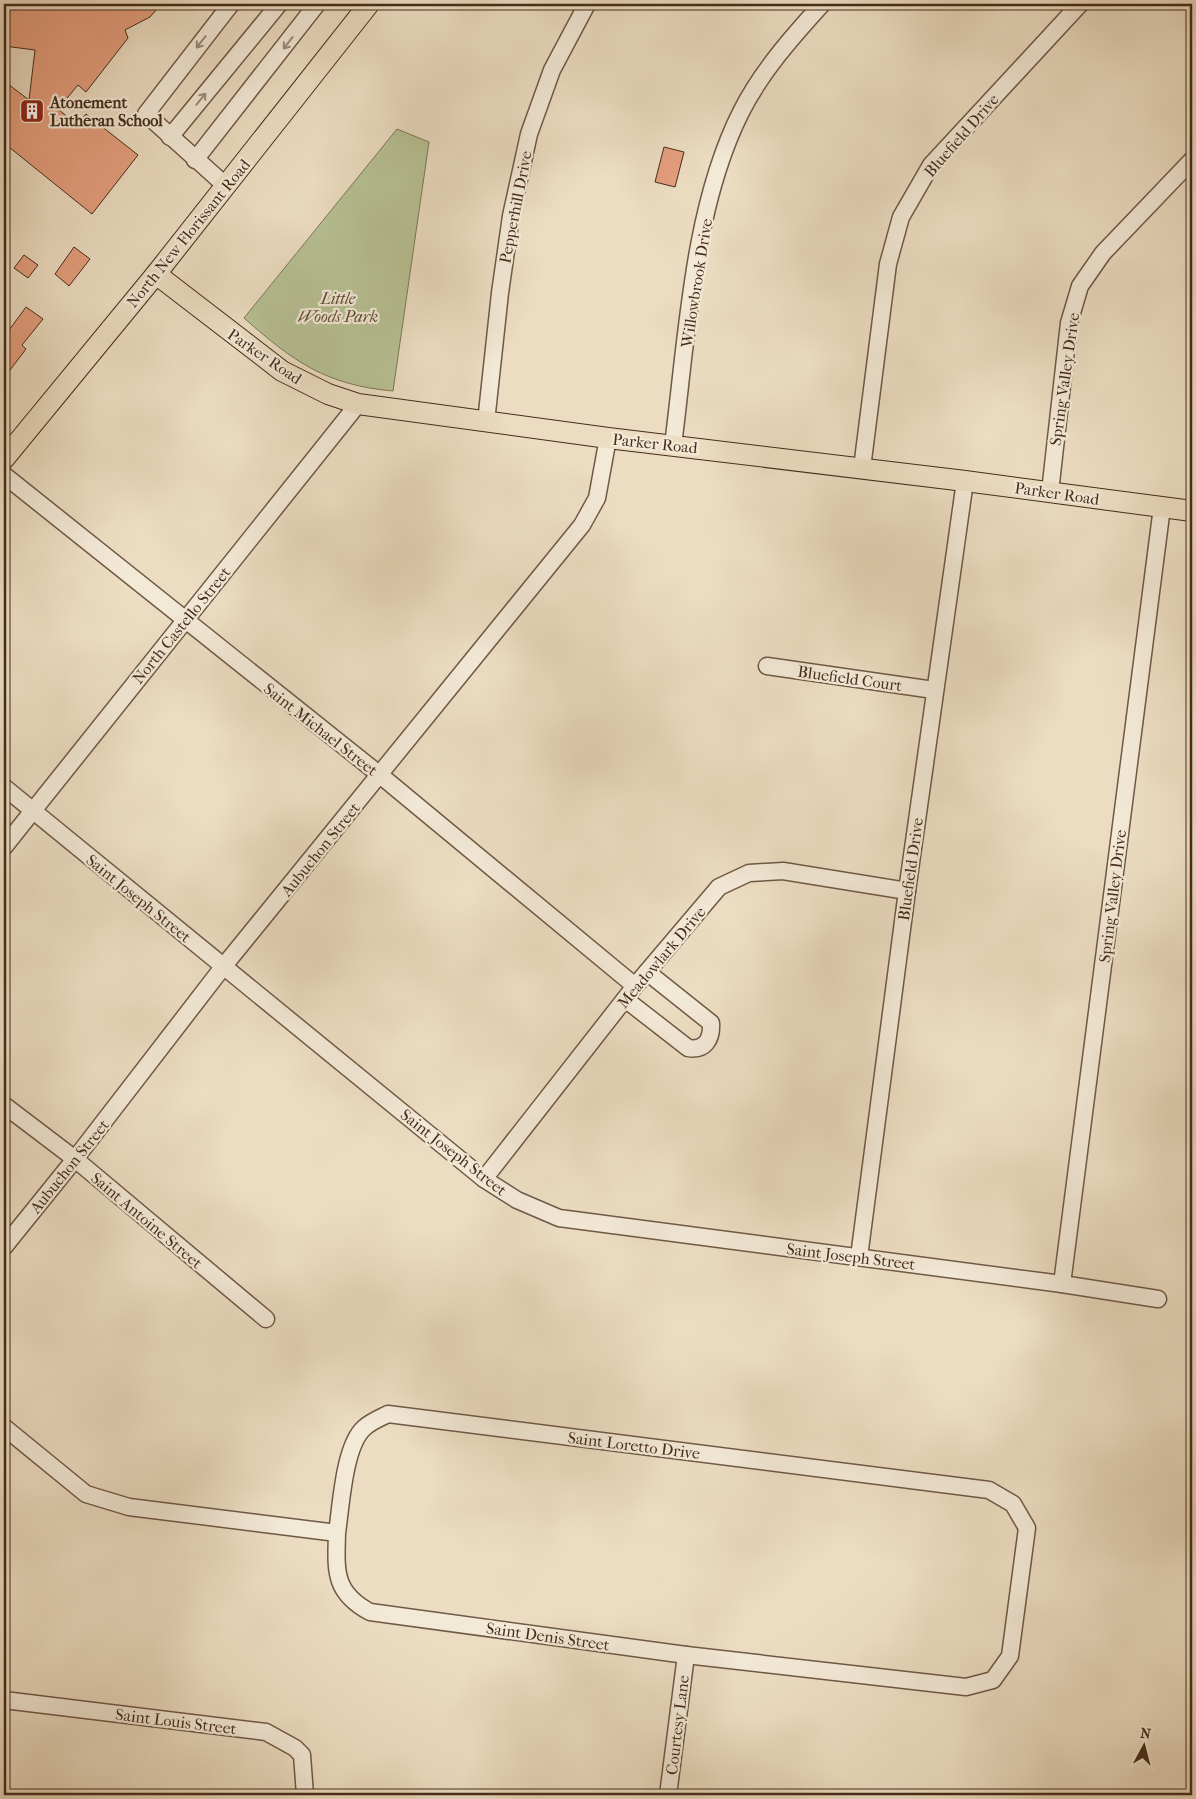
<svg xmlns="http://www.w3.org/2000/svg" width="1196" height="1799" viewBox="0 0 1196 1799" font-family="'IM FELL French Canon',serif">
<rect width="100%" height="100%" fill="#ecddc2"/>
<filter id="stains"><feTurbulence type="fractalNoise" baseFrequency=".004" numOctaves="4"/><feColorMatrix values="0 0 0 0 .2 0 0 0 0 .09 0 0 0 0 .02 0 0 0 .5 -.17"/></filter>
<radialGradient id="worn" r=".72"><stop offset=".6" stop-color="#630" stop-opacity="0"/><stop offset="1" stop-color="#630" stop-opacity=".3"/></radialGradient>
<!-- green -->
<path fill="#b7c194" stroke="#7e7658" d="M397 129 429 142 393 391C326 385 294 362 244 318Z"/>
<!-- building -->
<g fill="#e59f7e" stroke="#452c1b">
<path d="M4 4H56L97 9V4H161L150 17 125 30 128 38 86 92 78 85 58 109 77 125 86 114 138 155 92 214 4 143V81L29 100 35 50 4 46Z"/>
<path d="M664 147 684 152 675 187 655 182Z"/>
<path d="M74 247 90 259 69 286 55 274Z"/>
<path d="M24 255 38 265 28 278 14 268Z"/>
<path d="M26 307 43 319 22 345 26 349 4 378V337Z"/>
</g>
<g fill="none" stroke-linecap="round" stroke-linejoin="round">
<defs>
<g id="minor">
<path d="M170 137 279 4"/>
<path d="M195 160 317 4"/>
<path d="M226 186 146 114 231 4"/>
<path d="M486 422 500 293 511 216 529 134 552 70 587 4"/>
<path d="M673 445C687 339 692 209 741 112 761 72 792 37 822 4"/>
<path d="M862 468 888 264 901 217 931 165 1080 4"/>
<path d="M4 475 380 775 635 986"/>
<path d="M1050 492 1069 323 1080 286 1103 253 1192 160"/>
<path d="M767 666 934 690"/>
<path d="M4 787 484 1179 517 1200 559 1218 1062 1284 1158 1299"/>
<path d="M4 847 358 404"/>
<path d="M625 999 688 1048C705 1051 712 1039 711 1023L647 972"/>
<path d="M4 1105 75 1159 266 1319"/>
<path d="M484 1179 635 986 719 887 749 873 783 871 907 891"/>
<path d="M4 1247 75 1159 223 967 582 525 597 498 608 438"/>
<path d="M859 1257 907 891 965 481"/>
<path d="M1062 1284 1162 507"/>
<path d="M4 1427 86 1494 129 1507 337 1533C336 1570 333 1592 370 1612L686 1655 966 1687 993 1680 1010 1656 1027 1528 1013 1504 989 1490 388 1414C380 1418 370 1422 364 1428 344 1446 341 1506 337 1533"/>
<path d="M4 1700 266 1732 295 1748 302 1755 305 1795"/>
<path d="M668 1795 686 1655"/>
</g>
<g id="major">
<path d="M156 274 282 371 328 394 358 404 608 438 965 481 1192 511"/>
<path d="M4 459 156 274 369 4"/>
</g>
</defs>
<!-- minor casing -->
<use href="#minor" stroke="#6f5845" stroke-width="19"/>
<!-- major casing -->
<use href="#major" stroke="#452c1b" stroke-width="22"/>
<!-- minor -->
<use href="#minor" stroke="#f3e9d7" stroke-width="16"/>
<!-- major -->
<use href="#major" stroke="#ecddc2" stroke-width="20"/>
</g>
<!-- one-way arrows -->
<defs><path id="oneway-shaft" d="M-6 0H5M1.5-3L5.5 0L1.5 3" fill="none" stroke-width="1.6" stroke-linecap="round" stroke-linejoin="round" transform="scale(1.25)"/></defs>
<g stroke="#9c8a79">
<use href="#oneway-shaft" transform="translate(201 42) rotate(128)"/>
<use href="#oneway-shaft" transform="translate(288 43) rotate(128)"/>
<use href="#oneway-shaft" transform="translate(201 99) rotate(-51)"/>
</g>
<!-- icons -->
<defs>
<symbol id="building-square" viewBox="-11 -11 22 22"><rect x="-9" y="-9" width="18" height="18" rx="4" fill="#8f2418" stroke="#f3e9d7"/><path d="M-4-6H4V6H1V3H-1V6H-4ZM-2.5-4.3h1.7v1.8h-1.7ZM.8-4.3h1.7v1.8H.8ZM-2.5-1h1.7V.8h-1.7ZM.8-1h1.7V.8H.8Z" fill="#fff"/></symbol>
</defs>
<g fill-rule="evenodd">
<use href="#building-square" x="18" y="97" width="28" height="28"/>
</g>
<g text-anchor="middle" stroke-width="4.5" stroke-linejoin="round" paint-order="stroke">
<!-- poi labels -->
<g font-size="16" font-weight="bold" fill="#452c1b" stroke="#f3e9d7" text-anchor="start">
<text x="50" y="108">Atonement<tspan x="50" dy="18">Lutheran School</tspan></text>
</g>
<!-- street labels -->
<g font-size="16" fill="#452c1b" stroke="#f3e9d7">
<text transform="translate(961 135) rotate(-49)" y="6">Bluefield Drive</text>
<text transform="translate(515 207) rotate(-79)" y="6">Pepperhill Drive</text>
<text transform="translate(188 233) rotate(-51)" y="6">North New Florissant Road</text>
<text transform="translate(696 283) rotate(-81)" y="6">Willowbrook Drive</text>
<text transform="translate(265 356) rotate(34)" y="6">Parker Road</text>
<text transform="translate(1064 379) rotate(-82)" y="6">Spring Valley Drive</text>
<text transform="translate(655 443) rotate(6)" y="6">Parker Road</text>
<text transform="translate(1057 493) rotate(8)" y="6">Parker Road</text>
<text transform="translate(181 625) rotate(-51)" y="6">North Castello Street</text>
<text transform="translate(850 678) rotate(8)" y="6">Bluefield Court</text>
<text transform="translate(321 729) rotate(38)" y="6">Saint Michael Street</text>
<text transform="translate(320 849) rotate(-51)" y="6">Aubuchon Street</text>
<text transform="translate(910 869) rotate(-82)" y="6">Bluefield Drive</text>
<text transform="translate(1112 896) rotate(-83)" y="6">Spring Valley Drive</text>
<text transform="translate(139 898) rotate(39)" y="6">Saint Joseph Street</text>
<text transform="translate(661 957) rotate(-50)" y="6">Meadowlark Drive</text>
<text transform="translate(454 1152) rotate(38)" y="6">Saint Joseph Street</text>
<text transform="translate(69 1166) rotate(-51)" y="6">Aubuchon Street</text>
<text transform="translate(147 1220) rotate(40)" y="6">Saint Antoine Street</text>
<text transform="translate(851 1256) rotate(7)" y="6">Saint Joseph Street</text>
<text transform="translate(634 1445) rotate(7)" y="6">Saint Loretto Drive</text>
<text transform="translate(548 1636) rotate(8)" y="6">Saint Denis Street</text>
<text transform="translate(176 1721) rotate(7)" y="6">Saint Louis Street</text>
<text transform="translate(677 1725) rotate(-83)" y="6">Courtesy Lane</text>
</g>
<!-- park labels -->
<g font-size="16" font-style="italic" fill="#5c4a33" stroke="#f3e9d7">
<text x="338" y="304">Little<tspan x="338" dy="18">Woods Park</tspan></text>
</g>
</g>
<!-- margin -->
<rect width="1196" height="1799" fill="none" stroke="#ecddc2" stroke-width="20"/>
<rect x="5" y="5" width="1186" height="1789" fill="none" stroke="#452c1b" stroke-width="2.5"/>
<rect x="10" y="10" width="1176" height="1779" fill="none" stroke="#452c1b"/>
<!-- north arrow -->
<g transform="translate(1144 1746) rotate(7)" stroke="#f3e9d7" stroke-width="4" paint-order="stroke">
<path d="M0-4L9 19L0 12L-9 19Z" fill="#452c1b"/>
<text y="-8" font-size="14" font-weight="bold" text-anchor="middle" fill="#452c1b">N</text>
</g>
<rect width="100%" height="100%" filter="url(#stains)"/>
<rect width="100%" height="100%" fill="url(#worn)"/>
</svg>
